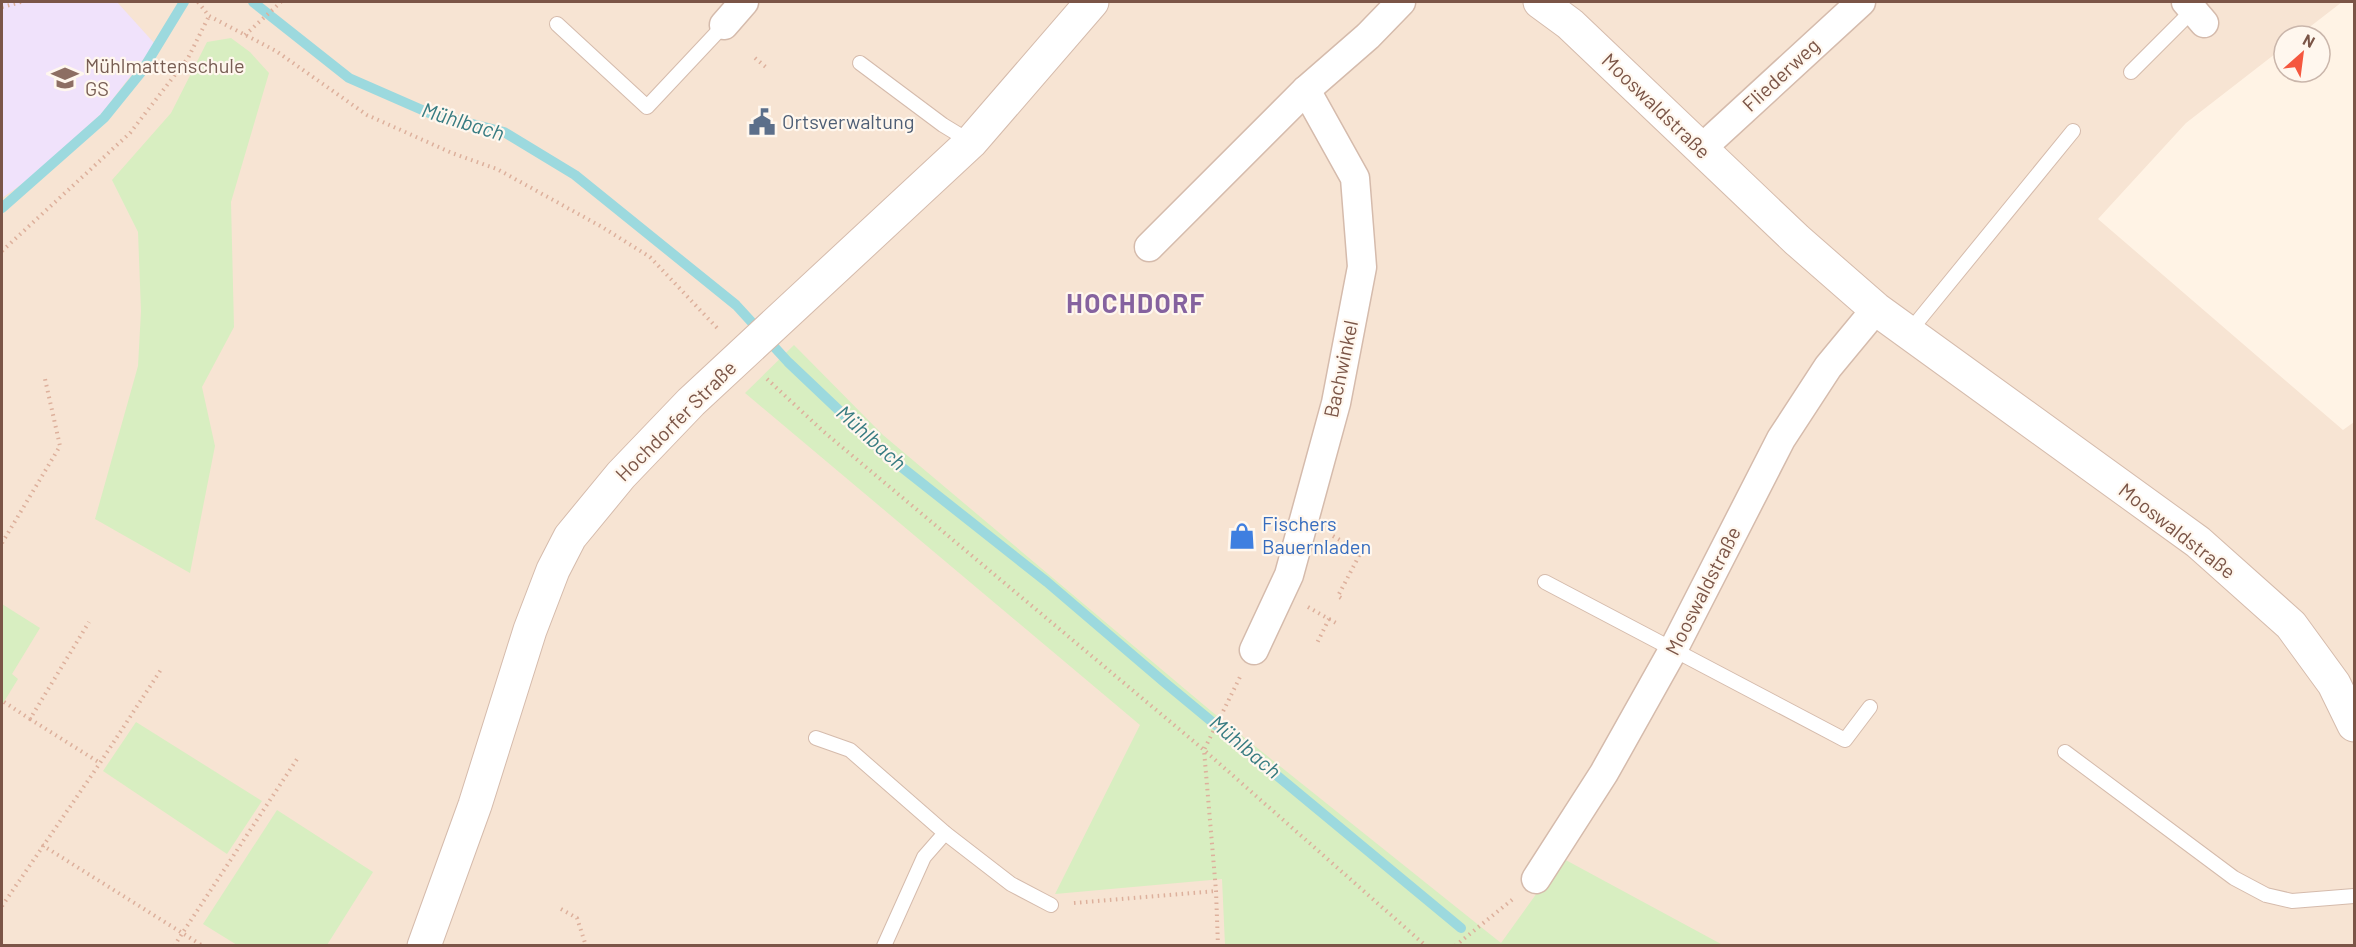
<svg xmlns="http://www.w3.org/2000/svg" width="2356" height="947" viewBox="0 0 2356 947" font-family="Barlow,sans-serif">
<rect width="100%" height="100%" fill="#fff3e5"/>
<!-- residential -->
<path fill="#f7e4d3" d="M2 2H2342L2298 36H2284V47L2186 123 2098 219 2343 430 2354 422V945L2 946Z"/>
<!-- education -->
<path fill="#f0e2fb" d="M2 2H117L155 44 102 113 29 179 2 198Z"/>
<!-- green -->
<g fill="#d8eec1">
<path d="M231 38 250 52 269 73 231 202 234 327 202 387 215 446 190 573 95 519 138 366 141 311 138 232 112 180 171 113 207 42Z"/>
<path d="M794 345 883 435 1211 711 1501 943 1562 858 1721 944 1225 945 1222 879 1055 894 1140 725 745 393Z"/>
<path d="M2 604 40 628 12 674 18 679 2 705Z"/>
<path d="M136 722 262 801 227 854 103 771Z"/>
<path d="M277 810 373 872 327 945H237L203 924Z"/>
</g>
<g fill="none" stroke-linecap="round" stroke-linejoin="round">
<!-- stream -->
<g stroke="#9cd9de" stroke-width="10">
<path d="M253 2 349 78 429 113 504 132 575 175 736 305 788 362 885 454 1047 582 1164 682 1461 928"/>
<path d="M2 208 104 118 142 71 184 2"/>
</g>
<defs>
<g id="service">
<path d="M557 24 647 107 724 25"/>
<path d="M860 63 943 125 971 142"/>
<path d="M2131 72 2193 10"/>
<path d="M1909 332 2073 131"/>
<path d="M1545 582 1845 740 1870 707"/>
<path d="M816 738 850 750 945 833 1011 884 1051 905"/>
<path d="M2065 752 2234 878 2266 895 2292 901 2354 896"/>
<path d="M884 946 924 857 945 833"/>
</g>
<g id="minor">
<path d="M2186 2 2204 23"/>
<path d="M724 25 744 2"/>
<path d="M1701 149 1861 2"/>
<path d="M1149 247 1306 90 1368 36 1401 2"/>
<path d="M1254 650 1289 575 1336 403 1362 267 1355 178 1306 90"/>
<path d="M1536 879 1604 773 1673 650 1781 439 1828 367 1876 309"/>
</g>
<g id="tertiary">
<path d="M1540 2 1570 24 1797 240 1876 309 2198 542 2291 625 2334 684 2354 725"/>
<path d="M424 946 475 805 530 630 553 570 570 537 621 475 691 402 971 142 1092 2"/>
</g>
</defs>
<!-- service casing -->
<use href="#service" stroke="#d5bbac" stroke-width="16"/>
<!-- minor casing -->
<use href="#minor" stroke="#d5bbac" stroke-width="31"/>
<!-- tertiary casing -->
<use href="#tertiary" stroke="#d5bbac" stroke-width="35"/>
<!-- path -->
<g stroke="#ddb09c" stroke-width="4" stroke-dasharray="1.5 4.5" stroke-linecap="butt">
<path d="M198 2 209 16 276 51 367 115 452 153 497 169 602 227 650 257 718 329"/>
<path d="M2 7 21 2"/>
<path d="M245 35 281 2"/>
<path d="M755 58 767 68"/>
<path d="M2 251 130 133 188 58 209 16"/>
<path d="M767 379 824 432 1204 750 1426 946"/>
<path d="M1333 536 1361 552 1338 596 1341 598"/>
<path d="M2 543 60 446 45 379"/>
<path d="M1308 607 1329 619 1316 645"/>
<path d="M1329 619 1338 624"/>
<path d="M4 702 30 719 89 622"/>
<path d="M30 719 100 763"/>
<path d="M42 845 203 946"/>
<path d="M1074 903 1216 891"/>
<path d="M2 906 100 763 162 668"/>
<path d="M561 909 577 918 586 946"/>
<path d="M174 946 299 756"/>
<path d="M1218 946 1216 891 1204 750 1240 677"/>
<path d="M1455 946 1513 899"/>
</g>
<!-- service -->
<use href="#service" stroke="#fff" stroke-width="14"/>
<!-- minor -->
<use href="#minor" stroke="#fff" stroke-width="28"/>
<!-- tertiary -->
<use href="#tertiary" stroke="#fff" stroke-width="33"/>
</g>
<!-- icons -->
<defs>
<symbol id="school-bare" viewBox="-9 -9 18 18"><path d="M0-5L7-2L0 1L-7-2ZM-4 1L0 2.5L4 1V4Q0 6-4 4Z" fill="#8d6e63" stroke="#fff7ee" stroke-width="2.5" paint-order="stroke"/></symbol>
<symbol id="civic-bare" viewBox="-9 -9 18 18"><path d="M-.6-6.5H3V-4.5H.6V-3L4-1V1h2V6H-6V1h2V-1L-.6-3ZM-1.2 2.5V6h2.4V2.5Z" fill="#5c6f8a" stroke="#fff7ee" stroke-width="2.5" paint-order="stroke"/></symbol>
<symbol id="shop-bare" viewBox="-9 -9 18 18"><path d="M-5-2.5h2.3a2.7 3.5 0 0 1 5.4 0H5L5.5 6h-11ZM-1.5-2.5h3a1.5 2.3 0 0 0-3 0Z" fill="#3f7fe0" stroke="#fff7ee" stroke-width="2.5" paint-order="stroke"/></symbol>
</defs>
<g fill-rule="evenodd">
<use href="#school-bare" x="46" y="59" width="38" height="38"/>
<use href="#civic-bare" x="743" y="103" width="38" height="38"/>
<use href="#shop-bare" x="1223" y="517" width="38" height="38"/>
</g>
<g text-anchor="middle" stroke-width="4.5" stroke-linejoin="round" paint-order="stroke">
<!-- education labels -->
<g font-size="20" fill="#785e54" stroke="#fff7ee" text-anchor="start">
<text x="85" y="73">Mühlmattenschule<tspan x="85" dy="23">GS</tspan></text>
</g>
<!-- street labels -->
<g font-size="20" fill="#7b5547" stroke="#fff7ee">
<text transform="translate(1781 75) rotate(-43)" y="7">Fliederweg</text>
<text transform="translate(1656 106) rotate(44)" y="7">Mooswaldstraße</text>
<text transform="translate(1341 369) rotate(-78)" y="7">Bachwinkel</text>
<text transform="translate(676 421) rotate(-45)" y="7">Hochdorfer Straße</text>
<text transform="translate(2177 531) rotate(38)" y="7">Mooswaldstraße</text>
<text transform="translate(1703 591) rotate(-63)" y="7">Mooswaldstraße</text>
</g>
<!-- service labels -->
<g font-size="20" fill="#4e5e75" stroke="#fff7ee" text-anchor="start">
<text x="782" y="129">Ortsverwaltung</text>
</g>
<!-- shop labels -->
<g font-size="20" fill="#366cbe" stroke="#fff7ee" text-anchor="start">
<text x="1262" y="531">Fischers<tspan x="1262" dy="23">Bauernladen</tspan></text>
</g>
<!-- water labels -->
<g font-size="21" font-style="italic" fill="#387c82" stroke="#fff7ee">
<text transform="translate(463 122) rotate(17)" y="7">Mühlbach</text>
<text transform="translate(871 438) rotate(42)" y="7">Mühlbach</text>
<text transform="translate(1245 747) rotate(40)" y="7">Mühlbach</text>
</g>
<!-- district labels -->
<g font-size="26" font-weight="bold" letter-spacing="1.5" fill="#85629f" stroke="#fff7ee">
<text x="1136" y="313">HOCHDORF</text>
</g>
</g>
<!-- border -->
<rect width="2356" height="947" fill="none" stroke="#7b5547" stroke-width="6"/>
<!-- north arrow -->
<g transform="translate(2302 54) rotate(28)"><circle r="28" fill="#fff7ee" stroke="#cab6ab" stroke-width="1.5"/>
<path d="M0-4.5L10 22L0 15L-10 22Z" fill="#f5573e"/>
<text y="-9" font-size="16" font-weight="bold" text-anchor="middle" fill="#7b5547">N</text>
</g>
</svg>
